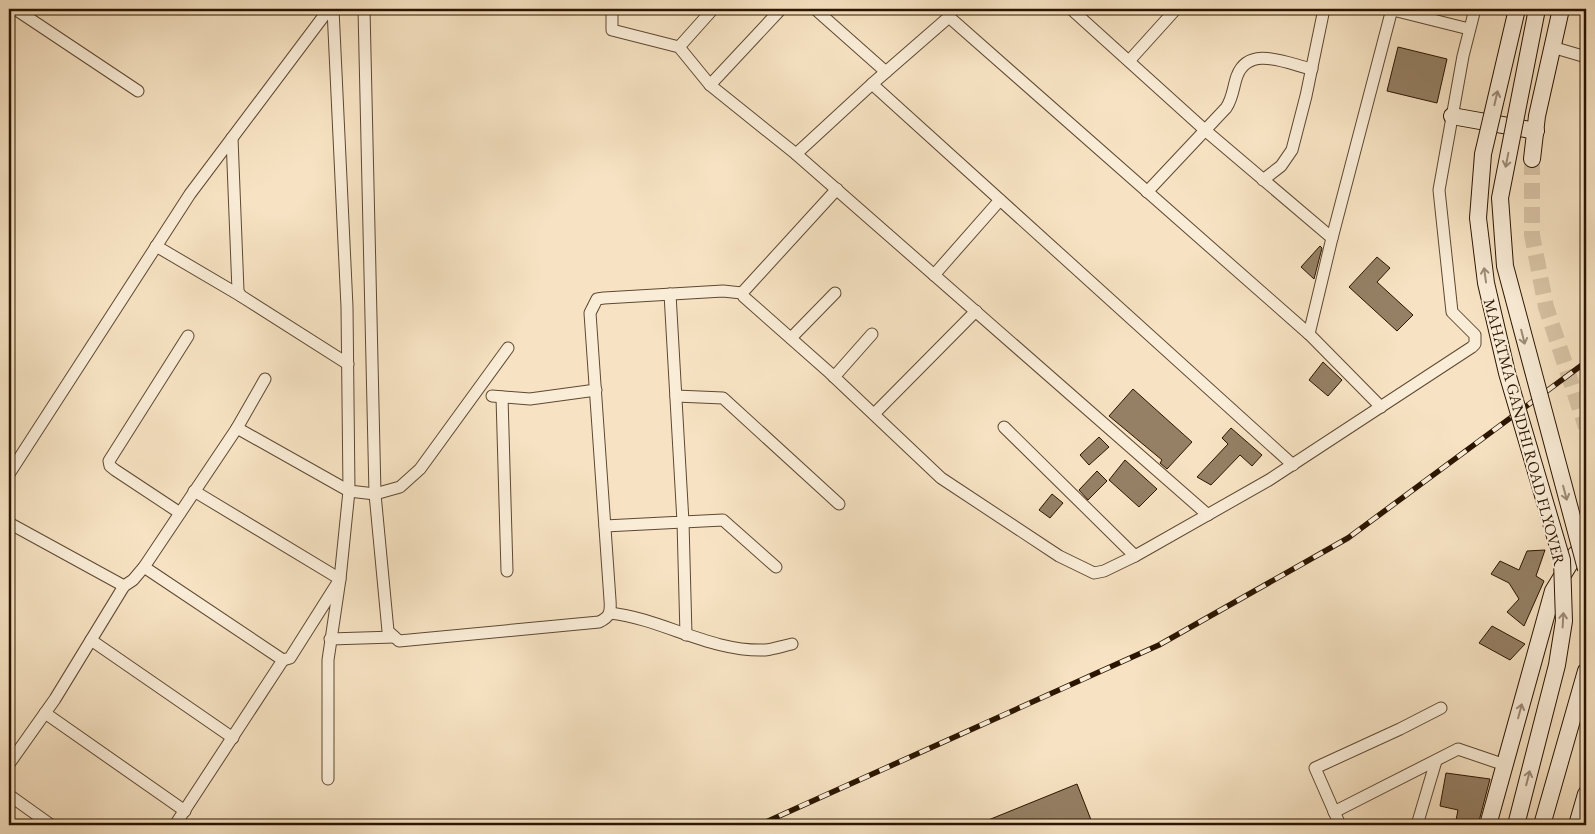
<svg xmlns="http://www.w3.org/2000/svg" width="1595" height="834" viewBox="0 0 1595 834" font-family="'EB Garamond',serif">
<rect width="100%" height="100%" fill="#f7e3c3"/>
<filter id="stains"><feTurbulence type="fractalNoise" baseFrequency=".004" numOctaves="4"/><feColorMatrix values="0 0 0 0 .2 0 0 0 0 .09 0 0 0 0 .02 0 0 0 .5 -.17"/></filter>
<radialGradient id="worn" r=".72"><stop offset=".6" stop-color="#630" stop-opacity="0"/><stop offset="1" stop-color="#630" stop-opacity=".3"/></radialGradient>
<!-- building -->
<g fill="#958065" stroke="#2b1500">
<path d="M1398 47 1447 59 1437 103 1387 91Z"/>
<path d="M1320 246 1322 248 1314 279 1301 267Z"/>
<path d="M1377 257 1390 268 1377 282 1413 315 1397 331 1349 287Z"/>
<path d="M1323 362 1342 380 1328 396 1309 380Z"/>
<path d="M1133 389 1192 442 1167 469 1160 463 1162 460 1109 416Z"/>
<path d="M1231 428 1262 455 1252 466 1240 455 1211 485 1197 477 1228 444 1222 438Z"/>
<path d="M1099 437 1109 447 1089 465 1080 455Z"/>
<path d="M1125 460 1157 489 1139 507 1109 480Z"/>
<path d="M1097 471 1107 481 1088 500 1079 490Z"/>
<path d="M1052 494 1063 503 1050 518 1039 510Z"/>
<path d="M1545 550 1536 576 1544 581 1524 626 1507 612 1519 599 1509 583 1491 574 1500 561 1519 570 1527 551Z"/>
<path d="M1492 626 1525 644 1510 660 1479 643Z"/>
<path d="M1446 773 1490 779 1478 825H1455L1458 810 1440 806Z"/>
<path d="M1077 784 1093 825H976Z"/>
</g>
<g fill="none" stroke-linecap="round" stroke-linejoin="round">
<!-- secondary-tunnel -->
<path stroke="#d8c4a6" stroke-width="16" stroke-dasharray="16 8" stroke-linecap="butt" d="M1532 159V235L1546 307 1586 427"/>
<defs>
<g id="street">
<path d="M15 9 138 91"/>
<path d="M333 9 347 307 349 491 375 494 400 487 420 469 508 348"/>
<path d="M364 9 375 494 388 631 399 641 599 622C610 617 611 612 610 600L590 313 597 299 604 298 723 291 742 293"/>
<path d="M612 9V30L679 47 710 85 796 154"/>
<path d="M815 9 886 72"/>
<path d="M1071 9 1206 131 1332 238 1309 334"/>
<path d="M1389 9 1469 29"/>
<path d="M679 47 713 9"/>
<path d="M1552 47 1586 57"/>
<path d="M1129 61 1176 9"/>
<path d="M872 84 949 17 1309 334 1381 407"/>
<path d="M710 85 781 9"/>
<path d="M232 138 238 291 241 296 348 364"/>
<path d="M1263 180 1281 166 1292 150 1306 96 1324 9"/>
<path d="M837 189 742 293 744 297 830 373 941 478 1059 556 1094 573 1104 571 1135 556"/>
<path d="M1147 192 1226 108C1233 98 1233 87 1237 76 1249 44 1288 64 1312 69"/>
<path d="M1332 238 1392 9"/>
<path d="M156 246 241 296"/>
<path d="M934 275 1000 200"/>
<path d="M791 338 835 293"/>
<path d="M834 377 872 334"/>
<path d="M492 396 530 399 596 390"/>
<path d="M676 396 723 398 839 504"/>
<path d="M502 397 507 571"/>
<path d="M874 414 976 311"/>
<path d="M1004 427 1135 556 1269 480 1472 347 1475 344V335L1452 312 1439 190 1463 56 1475 9"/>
<path d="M9 474 190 194 329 9"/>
<path d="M194 491 340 579 328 660V779"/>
<path d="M180 513 115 470 110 466 109 461 188 336"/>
<path d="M1208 515 796 154 872 84 1293 465"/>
<path d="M9 523 124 586"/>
<path d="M605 526 683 522 670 294"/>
<path d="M144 567 283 660 290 658 340 579 349 491 237 428"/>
<path d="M610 613C663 619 710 652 765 650 774 649 783 646 792 644"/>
<path d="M686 635 683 522 723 520 776 567"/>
<path d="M330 639 394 637"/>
<path d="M91 640 233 738"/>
<path d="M45 713 185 811"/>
<path d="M9 764 55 699 124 586 133 580 144 567 237 428 265 379"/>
<path d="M9 795 51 825"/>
<path d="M1334 812 1458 749 1505 765"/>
<path d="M175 825 283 660"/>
<path d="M1340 825 1315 768 1400 729 1441 708"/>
<path d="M1417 825 1436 761"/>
</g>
<g id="secondary">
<path d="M1452 116 1536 131"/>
<path d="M1532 159 1537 116 1561 9"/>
<path d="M1488 825 1553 591 1575 555 1586 544"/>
<path d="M1542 825 1586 671"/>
<path d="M1577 825 1586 794"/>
</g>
</defs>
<!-- street casing -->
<use href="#street" stroke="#5e4831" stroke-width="13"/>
<!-- secondary casing -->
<use href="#secondary" stroke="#2b1500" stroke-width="18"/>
<!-- street -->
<use href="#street" stroke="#faedd8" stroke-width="11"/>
<!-- secondary -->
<use href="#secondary" stroke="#faedd8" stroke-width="16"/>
<defs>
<path id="rail" d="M759 825 1159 645 1348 538 1586 362"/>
</defs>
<!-- rail casing -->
<use href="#rail" stroke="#2b1500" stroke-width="5.5"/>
<!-- rail -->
<use href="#rail" stroke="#faedd8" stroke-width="4" stroke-dasharray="11" stroke-linecap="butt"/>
<defs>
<g id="secondary-bridge">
<path d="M1537 9 1500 198 1505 266 1586 569"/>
<path d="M1516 825 1557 665 1564 621 1562 560 1507 373 1486 283 1478 218 1483 154 1517 9"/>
</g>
</defs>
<!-- secondary-bridge casing -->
<use href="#secondary-bridge" stroke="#2b1500" stroke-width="18" stroke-linecap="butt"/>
<!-- secondary-bridge -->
<use href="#secondary-bridge" stroke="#faedd8" stroke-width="16"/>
</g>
<!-- one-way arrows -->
<defs><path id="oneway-shaft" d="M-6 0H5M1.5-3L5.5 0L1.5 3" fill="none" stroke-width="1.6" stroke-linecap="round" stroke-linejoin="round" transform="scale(1.25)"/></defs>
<g stroke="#9d8c77">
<use href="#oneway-shaft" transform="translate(1496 98) rotate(-77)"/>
<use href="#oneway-shaft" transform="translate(1507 160) rotate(101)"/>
<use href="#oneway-shaft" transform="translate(1485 275) rotate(-98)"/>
<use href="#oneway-shaft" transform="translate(1523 337) rotate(76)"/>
<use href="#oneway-shaft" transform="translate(1565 493) rotate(75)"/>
<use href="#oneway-shaft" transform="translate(1563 620) rotate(-87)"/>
<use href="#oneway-shaft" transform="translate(1520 711) rotate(-75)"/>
<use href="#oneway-shaft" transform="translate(1528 778) rotate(-76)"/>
</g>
<g text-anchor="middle" stroke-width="4" stroke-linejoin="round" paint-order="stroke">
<!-- street labels -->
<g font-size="16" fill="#2b1500" stroke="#faedd8">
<text transform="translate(1525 432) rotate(75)" y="6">MAHATMA GANDHI ROAD FLYOVER</text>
</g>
</g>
<!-- margin -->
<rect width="1595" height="834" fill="none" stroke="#f7e3c3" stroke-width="30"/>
<rect x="10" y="10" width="1575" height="814" fill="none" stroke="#2b1500" stroke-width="2.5"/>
<rect x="15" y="15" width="1565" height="804" fill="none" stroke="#2b1500"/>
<rect width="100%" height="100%" filter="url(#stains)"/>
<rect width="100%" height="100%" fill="url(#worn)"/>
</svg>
